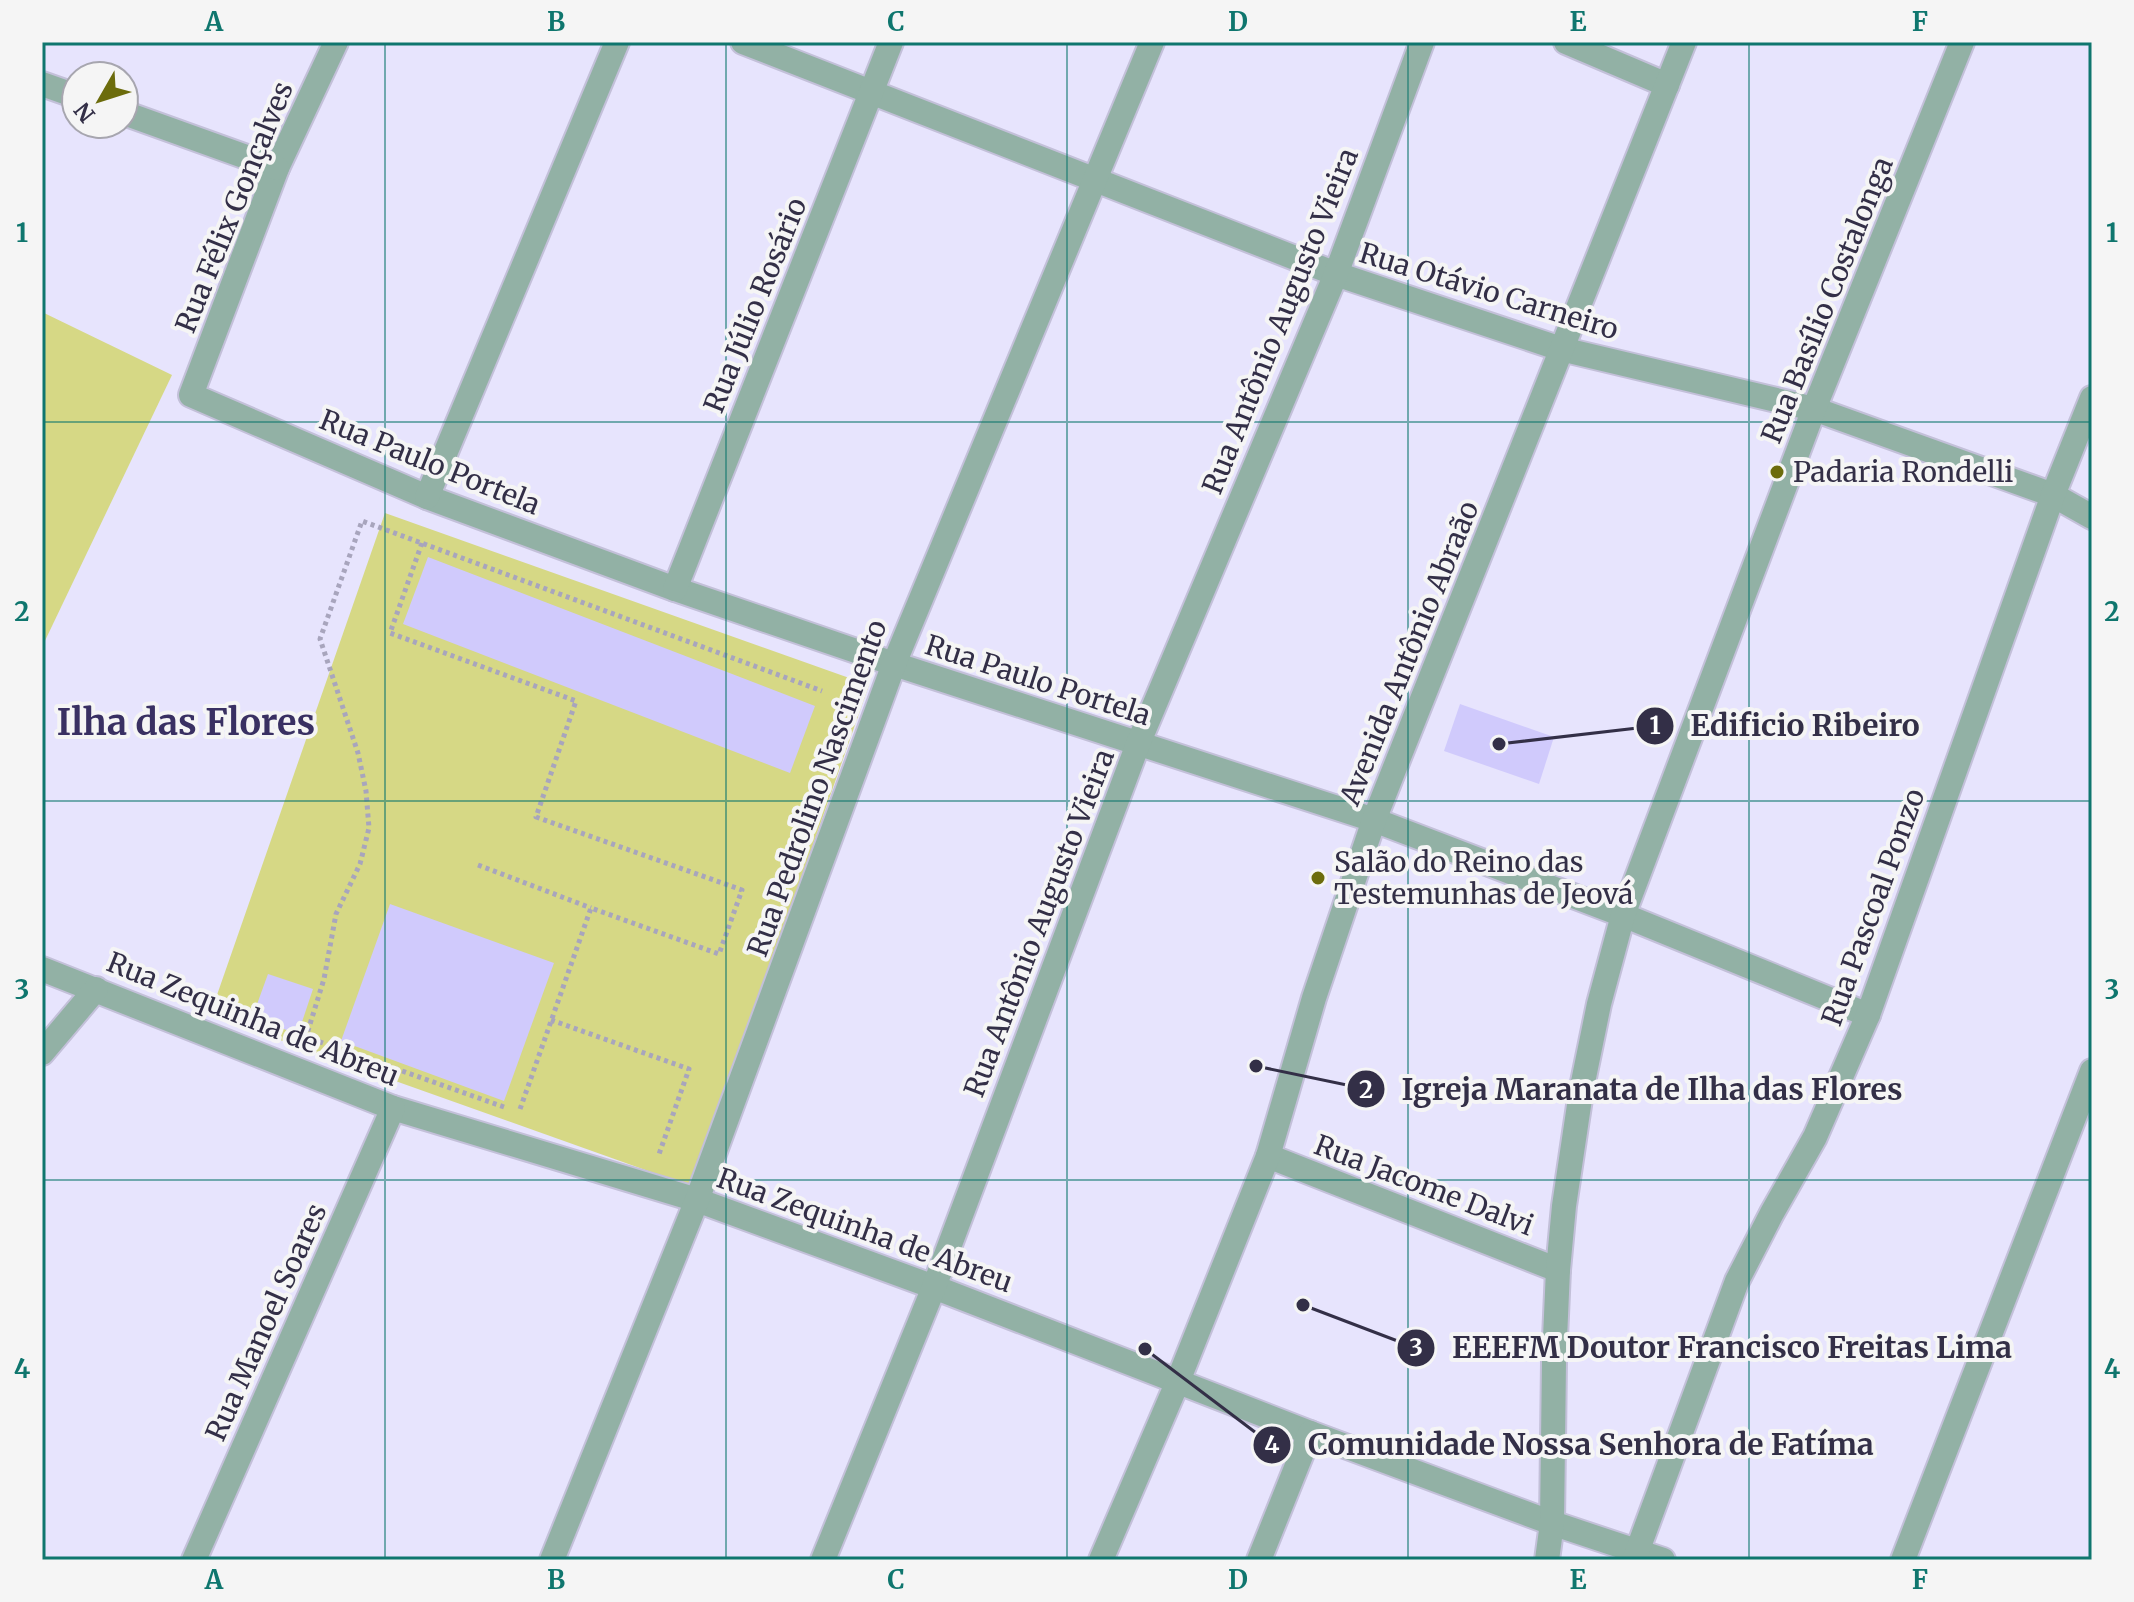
<svg xmlns="http://www.w3.org/2000/svg" width="2134" height="1602" viewBox="0 0 2134 1602" font-family="Merriweather,serif">
<rect width="100%" height="100%" fill="#e7e4fd"/>
<!-- green -->
<g fill="#d6d885">
<path d="M42 312 172 375 42 647Z"/>
<path d="M385 513 869 685 693 1187 210 1015Z"/>
</g>
<!-- building -->
<g fill="#d0cafc">
<path d="M428 557 815 706 790 773 403 624Z"/>
<path d="M1460 704 1554 737 1539 784 1444 751Z"/>
<path d="M390 904 554 963 504 1101 341 1041Z"/>
<path d="M268 974 313 989 298 1034 252 1018Z"/>
</g>
<g fill="none" stroke-linecap="round" stroke-linejoin="round">
<defs>
<g id="minor">
<path d="M336 42 277 168 191 395 427 497 675 589 894 664 1374 820 1623 915 1868 1015"/>
<path d="M743 42 1336 274 1561 349 1814 409 2053 495 2092 517"/>
<path d="M1566 42 1667 85"/>
<path d="M42 84 76 96"/>
<path d="M124 113 277 168"/>
<path d="M427 497 617 42"/>
<path d="M675 589 891 42"/>
<path d="M42 969 393 1108 697 1200 934 1287 1310 1433 1552 1523 1663 1560"/>
<path d="M42 1053 96 989"/>
<path d="M1268 1156 1558 1270"/>
<path d="M194 1560 393 1108"/>
<path d="M552 1560 697 1200 894 664 1152 42"/>
<path d="M823 1560 934 1287 1138 744 1336 274 1422 42"/>
<path d="M1101 1560 1178 1381 1268 1156 1314 998 1374 820 1684 42"/>
<path d="M1259 1560 1310 1433"/>
<path d="M1547 1560 1552 1523 1554 1361 1558 1270 1564 1206 1581 1092 1599 1004 1623 915 1814 409 1962 42"/>
<path d="M1634 1560 1737 1281 1772 1213 1815 1137 1868 1015 2053 495 2092 398"/>
<path d="M1903 1560 2092 1071"/>
</g>
</defs>
<!-- minor casing -->
<use href="#minor" stroke="#c3c0d9" stroke-width="28"/>
<!-- path -->
<g stroke="#a8a5bd" stroke-width="5" stroke-dasharray="4 4" stroke-linecap="butt">
<path d="M422 543 390 633 576 701 536 817 742 890 719 954 591 908 519 1112"/>
<path d="M478 865 591 908"/>
<path d="M551 1020 689 1069 658 1157"/>
<path d="M504 1107 306 1037 324 979 336 914 360 864 369 828 366 791 358 753 320 639 362 521 822 691"/>
</g>
<!-- minor -->
<use href="#minor" stroke="#92b1a5" stroke-width="24"/>
</g>
<!-- grid -->
<path fill="none" stroke="#0f766e" stroke-width="2" stroke-opacity="0.55" d="M385 42V1560M726 42V1560M1067 42V1560M1408 42V1560M1749 42V1560M42 422H2092M42 801H2092M42 1180H2092"/>
<!-- markers -->
<g fill="#6c6c0c" stroke="#f5f5f5" stroke-width="3">
<circle cx="1777" cy="472" r="8"/>
<circle cx="1318" cy="878" r="8"/>
</g>
<g text-anchor="middle" stroke-width="8" stroke-linejoin="round" paint-order="stroke">
<!-- street labels -->
<g font-size="28" fill="#332f47" stroke="#f5f5f5">
<text transform="translate(234 207) rotate(-68)" y="10">Rua Félix Gonçalves</text>
<text transform="translate(1489 291) rotate(17)" y="10">Rua Otávio Carneiro</text>
<text transform="translate(1827 300) rotate(-68)" y="10">Rua Basílio Costalonga</text>
<text transform="translate(755 305) rotate(-68)" y="10">Rua Júlio Rosário</text>
<text transform="translate(1280 321) rotate(-68)" y="10">Rua Antônio Augusto Vieira</text>
<text transform="translate(430 462) rotate(22)" y="10">Rua Paulo Portela</text>
<text transform="translate(1409 653) rotate(-68)" y="10">Avenida Antônio Abraão</text>
<text transform="translate(1038 680) rotate(18)" y="10">Rua Paulo Portela</text>
<text transform="translate(817 788) rotate(-70)" y="10">Rua Pedrolino Nascimento</text>
<text transform="translate(1873 907) rotate(-70)" y="10">Rua Pascoal Ponzo</text>
<text transform="translate(1039 923) rotate(-69)" y="10">Rua Antônio Augusto Vieira</text>
<text transform="translate(253 1019) rotate(22)" y="10">Rua Zequinha de Abreu</text>
<text transform="translate(1424 1185) rotate(21)" y="10">Rua Jacome Dalvi</text>
<text transform="translate(865 1230) rotate(20)" y="10">Rua Zequinha de Abreu</text>
<text transform="translate(266 1322) rotate(-66)" y="10">Rua Manoel Soares</text>
</g>
<!-- poi labels -->
<g font-size="28" fill="#332f47" stroke="#f5f5f5" text-anchor="start">
<text x="1793" y="482">Padaria Rondelli</text>
<text x="1334" y="872">Salão do Reino das<tspan x="1334" dy="32">Testemunhas de Jeová</tspan></text>
</g>
<!-- district labels -->
<g font-size="36" font-weight="bold" fill="#393062" stroke="#f5f5f5">
<text x="186" y="735">Ilha das Flores</text>
</g>
</g>
<!-- callouts -->
<path fill="none" stroke="#332f47" stroke-width="3" d="M1499 744L1655 726M1256 1066L1366 1089M1303 1305L1416 1348M1145 1349L1272 1445"/>
<g fill="#332f47" stroke="#f5f5f5" stroke-width="3">
<circle cx="1499" cy="744" r="8"/>
<circle cx="1256" cy="1066" r="8"/>
<circle cx="1303" cy="1305" r="8"/>
<circle cx="1145" cy="1349" r="8"/>
<circle cx="1655" cy="726" r="20"/>
<circle cx="1366" cy="1089" r="20"/>
<circle cx="1416" cy="1348" r="20"/>
<circle cx="1272" cy="1445" r="20"/>
</g>
<g font-size="24" text-anchor="middle" font-weight="bold" fill="#fff">
<text x="1655" y="734">1</text>
<text x="1366" y="1098">2</text>
<text x="1416" y="1356">3</text>
<text x="1272" y="1453">4</text>
</g>
<g font-size="30" text-anchor="middle" font-weight="bold" fill="#332f47" stroke="#f5f5f5" stroke-width="8" stroke-linejoin="round" paint-order="stroke">
<text x="1805" y="736">Edificio Ribeiro</text>
<text x="1652" y="1100">Igreja Maranata de Ilha das Flores</text>
<text x="1732" y="1358">EEEFM Doutor Francisco Freitas Lima</text>
<text x="1591" y="1455">Comunidade Nossa Senhora de Fatíma</text>
</g>
<!-- border -->
<rect width="2134" height="1602" fill="none" stroke="#f5f5f5" stroke-width="88"/>
<!-- north arrow -->
<g transform="translate(100 100) rotate(231)"><circle r="38" fill="#f5f5f5" stroke="#a7a6af" stroke-width="2"/>
<path d="M0-6L14 30L0 20L-14 30Z" fill="#6c6c0c"/>
<text y="-12" font-size="22" font-weight="bold" text-anchor="middle" fill="#332f47">N</text>
</g>
<rect x="44" y="44" width="2046" height="1514" fill="none" stroke="#0f766e" stroke-width="3"/>
<g font-size="26" text-anchor="middle" font-weight="bold" fill="#0f766e">
<text x="214" y="31">A</text>
<text x="556" y="31">B</text>
<text x="896" y="31">C</text>
<text x="1238" y="31">D</text>
<text x="1578" y="31">E</text>
<text x="1920" y="31">F</text>
<text x="22" y="242">1</text>
<text x="2112" y="242">1</text>
<text x="22" y="621">2</text>
<text x="2112" y="621">2</text>
<text x="22" y="999">3</text>
<text x="2112" y="999">3</text>
<text x="22" y="1378">4</text>
<text x="2112" y="1378">4</text>
<text x="214" y="1589">A</text>
<text x="556" y="1589">B</text>
<text x="896" y="1589">C</text>
<text x="1238" y="1589">D</text>
<text x="1578" y="1589">E</text>
<text x="1920" y="1589">F</text>
</g>
</svg>
